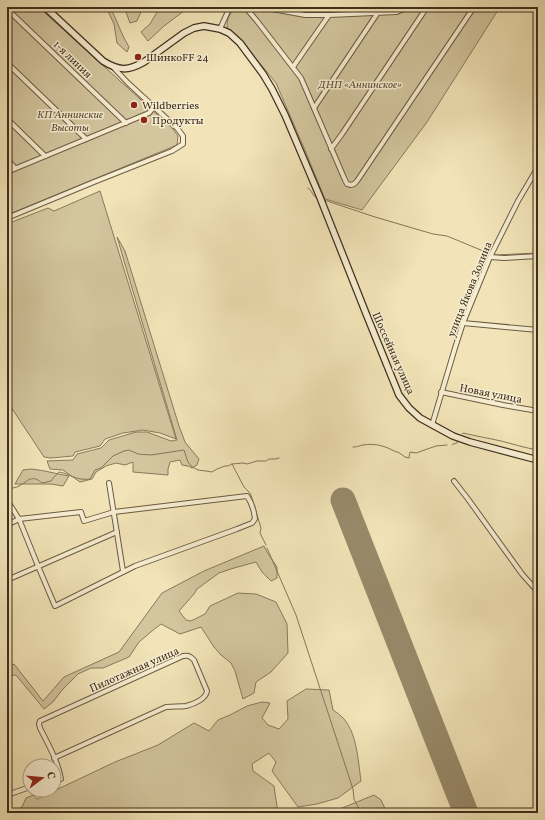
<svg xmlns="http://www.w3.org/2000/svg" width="545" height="820" viewBox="0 0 545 820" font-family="Vollkorn,serif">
<rect width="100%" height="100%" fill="#f2e4b8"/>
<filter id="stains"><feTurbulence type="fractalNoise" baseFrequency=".005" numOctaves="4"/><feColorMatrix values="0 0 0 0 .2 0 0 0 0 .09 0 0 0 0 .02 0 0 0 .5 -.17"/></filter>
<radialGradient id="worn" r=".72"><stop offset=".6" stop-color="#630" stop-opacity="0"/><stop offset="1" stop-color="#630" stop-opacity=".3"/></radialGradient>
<!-- green -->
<g fill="#d3c59e" stroke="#887a5e">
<path d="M7 7H39L46 14 172 128 178 136 177 145 7 215Z"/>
<path d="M106 7H110C117 20 121 34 129 47L127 52 117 43 114 24Z"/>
<path d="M133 7H143L137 21 130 23 126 12 130 8Z"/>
<path d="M160 7H189L164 26 148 41 141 32 150 24Z"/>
<path d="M235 7H500L427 122 362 210 325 199 304 148 276 83 245 45 227 27C227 18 230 14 235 7Z"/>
<path d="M100 191 176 439 160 433 143 430 123 433 105 439 100 446 75 452 73 456 51 458 44 457 7 401V224L48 208 54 211Z"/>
<path d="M117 237 125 251 179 426 185 442 199 459 197 465 192 468 188 466 182 465 180 460 170 462 168 469V475L133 472V462L125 465 116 463 106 466 96 472 92 479 80 482 63 470 50 469 47 461 73 460 77 454 101 448 109 440 136 432H147L171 441 177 440Z"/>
<path d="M31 469C44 470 56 474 69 476L63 486 51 484H15L23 470Z"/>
<path d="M264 546 267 552 277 567V578L271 581 262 572 256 562 234 568 219 573 197 589 194 594 179 611 186 620 191 621 205 614 210 606 238 593 256 594 276 602 287 624 288 653 271 672 256 682 254 693 243 699 235 671 231 663 221 655 214 647 201 627 180 634 161 624 152 631 139 642 129 657 103 668H91L78 674 62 690 53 702 44 709 16 675 7 676V668L14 664 43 701 64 677 119 652 162 593 204 571Z"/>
<path d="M306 689 329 690 333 710C336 712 339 714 341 716 357 730 358 761 361 781L338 798 317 804 298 807 272 771 276 762 269 753 252 764 253 771 274 786 278 813H11L22 807 26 798 33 795 37 799 115 762 158 745 194 723 209 731 218 720 230 715 247 706 262 702 270 703 262 718 268 725 279 729 288 719 287 701Z"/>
<path d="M374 795 381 800 387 813H330Z"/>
</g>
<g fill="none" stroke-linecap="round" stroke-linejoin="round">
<!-- stream -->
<g stroke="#85765a" stroke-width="1">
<path d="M308 188C312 190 312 196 317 198"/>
<path d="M324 200 375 217 433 234 447 236 488 253"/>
<path d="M495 255 538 253"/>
<path d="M462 434 463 433C475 436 488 438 501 441 513 444 525 448 538 450"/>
<path d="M452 445 453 444 457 443 458 441"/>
<path d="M353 447C357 447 359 446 363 445 376 443 385 446 396 452H398L405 457 409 458 410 452 416 453 436 446 447 445"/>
<path d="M232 464 244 487 249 492 251 495 261 528 260 533 266 545"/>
<path d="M7 489C11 488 16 488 19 486 28 481 32 474 42 483L51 481 54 477 59 472C71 474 76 481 90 479L95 470 101 468 113 456 124 451 129 450 138 454 151 455 184 450 188 462 192 467 198 470 206 471 212 472 217 469 225 466H228L232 464 243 463 247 464 257 461H266L269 459H275L279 458"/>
<path d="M267 548 296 615 353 789 354 799 361 813"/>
</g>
<!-- runway -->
<path stroke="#988a6a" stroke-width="25" d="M343 500 466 813"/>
<defs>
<g id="minor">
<path d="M246 8 257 21 301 78 345 180 347 184 351 185 354 184 357 181 474 7"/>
<path d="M7 9 126 123"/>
<path d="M220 29 229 9 255 7 267 8 305 15H329L397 12 408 7"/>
<path d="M7 63 86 139"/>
<path d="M293 67 329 15"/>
<path d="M314 108 377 14"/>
<path d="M7 119 45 156"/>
<path d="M331 149 342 134 427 7"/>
<path d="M7 159 15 168"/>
<path d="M7 172 149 113 154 107"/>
<path d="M7 218 94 182 172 151 183 144V136L177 128 128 83 113 67"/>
<path d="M490 257 504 258 538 256"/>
<path d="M463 323 538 330"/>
<path d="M441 392 503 405 538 411"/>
<path d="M432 425 455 348 463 323 490 257 518 201 538 167"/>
<path d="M454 481 468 499 522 574 538 592"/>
<path d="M109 483 123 571"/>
<path d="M7 500 19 519 38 566 55 606 135 566 237 529 252 523 255 519C254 510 252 503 247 496L114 512 84 521 81 512 19 519 7 525"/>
<path d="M7 580 117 532"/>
<path d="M54 783 61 779C58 761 48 744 40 728L39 724 40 721 183 656C188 655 190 656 194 660L207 691C206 699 194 704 186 706 179 707 173 706 166 707L54 758"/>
<path d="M7 795 30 787"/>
</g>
<path id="secondary" d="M45 7 103 61C119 71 128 71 144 62L184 33 194 28 204 26 220 29 229 33 240 43 263 74 272 89 285 115 319 195 367 316 399 395 409 408 420 418 453 436 470 442 538 460"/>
</defs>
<!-- minor casing -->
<use href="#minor" stroke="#6b5c44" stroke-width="6"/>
<!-- secondary casing -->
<use href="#secondary" stroke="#3e2f1d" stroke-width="8"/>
<!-- minor -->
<use href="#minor" stroke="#f7edd1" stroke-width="4"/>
<!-- secondary -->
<use href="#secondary" stroke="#f7edd1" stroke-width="5.5"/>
</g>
<!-- markers -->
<g fill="#8f2418" stroke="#f7edd1" stroke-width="1.5">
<circle cx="138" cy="57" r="4"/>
<circle cx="134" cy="105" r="4"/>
<circle cx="144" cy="120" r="4"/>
</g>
<g text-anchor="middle" stroke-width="3" stroke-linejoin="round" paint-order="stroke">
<!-- poi labels -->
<g font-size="11" fill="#3e2f1d" stroke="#f7edd1" text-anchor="start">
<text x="146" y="61">ШинкоFF 24</text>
<text x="142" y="109">Wildberries</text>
<text x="152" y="124">Продукты</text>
</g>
<!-- street labels -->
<g font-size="11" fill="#3e2f1d" stroke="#f7edd1">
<text transform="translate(73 59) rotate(44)" y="4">1-я линия</text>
<text transform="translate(469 289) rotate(-68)" y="4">улица Якова Золина</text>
<text transform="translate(394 353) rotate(66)" y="4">Шоссейная улица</text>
<text transform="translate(491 393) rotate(11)" y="4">Новая улица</text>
<text transform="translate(134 669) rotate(-24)" y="4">Пилотажная улица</text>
</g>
<!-- park labels -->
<g font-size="11" font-style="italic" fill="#5c4d37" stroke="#f7edd1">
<text x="360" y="88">ДНП «Аннинское»</text>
<text x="70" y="118">КП Аннинские<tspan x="70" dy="13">Высоты</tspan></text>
</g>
</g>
<!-- margin -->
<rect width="545" height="820" fill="none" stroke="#f2e4b8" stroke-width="24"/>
<rect x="8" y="8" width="529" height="804" fill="none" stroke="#3e2f1d" stroke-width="2"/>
<rect x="12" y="12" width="521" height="796" fill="none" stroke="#3e2f1d"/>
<!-- north arrow -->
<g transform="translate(42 778) rotate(74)"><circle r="19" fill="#f7edd1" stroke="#ada189"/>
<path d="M0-3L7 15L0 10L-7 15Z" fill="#8f2418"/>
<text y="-6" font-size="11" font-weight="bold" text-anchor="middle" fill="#3e2f1d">С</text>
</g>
<rect width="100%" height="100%" filter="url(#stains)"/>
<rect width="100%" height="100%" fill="url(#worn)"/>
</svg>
